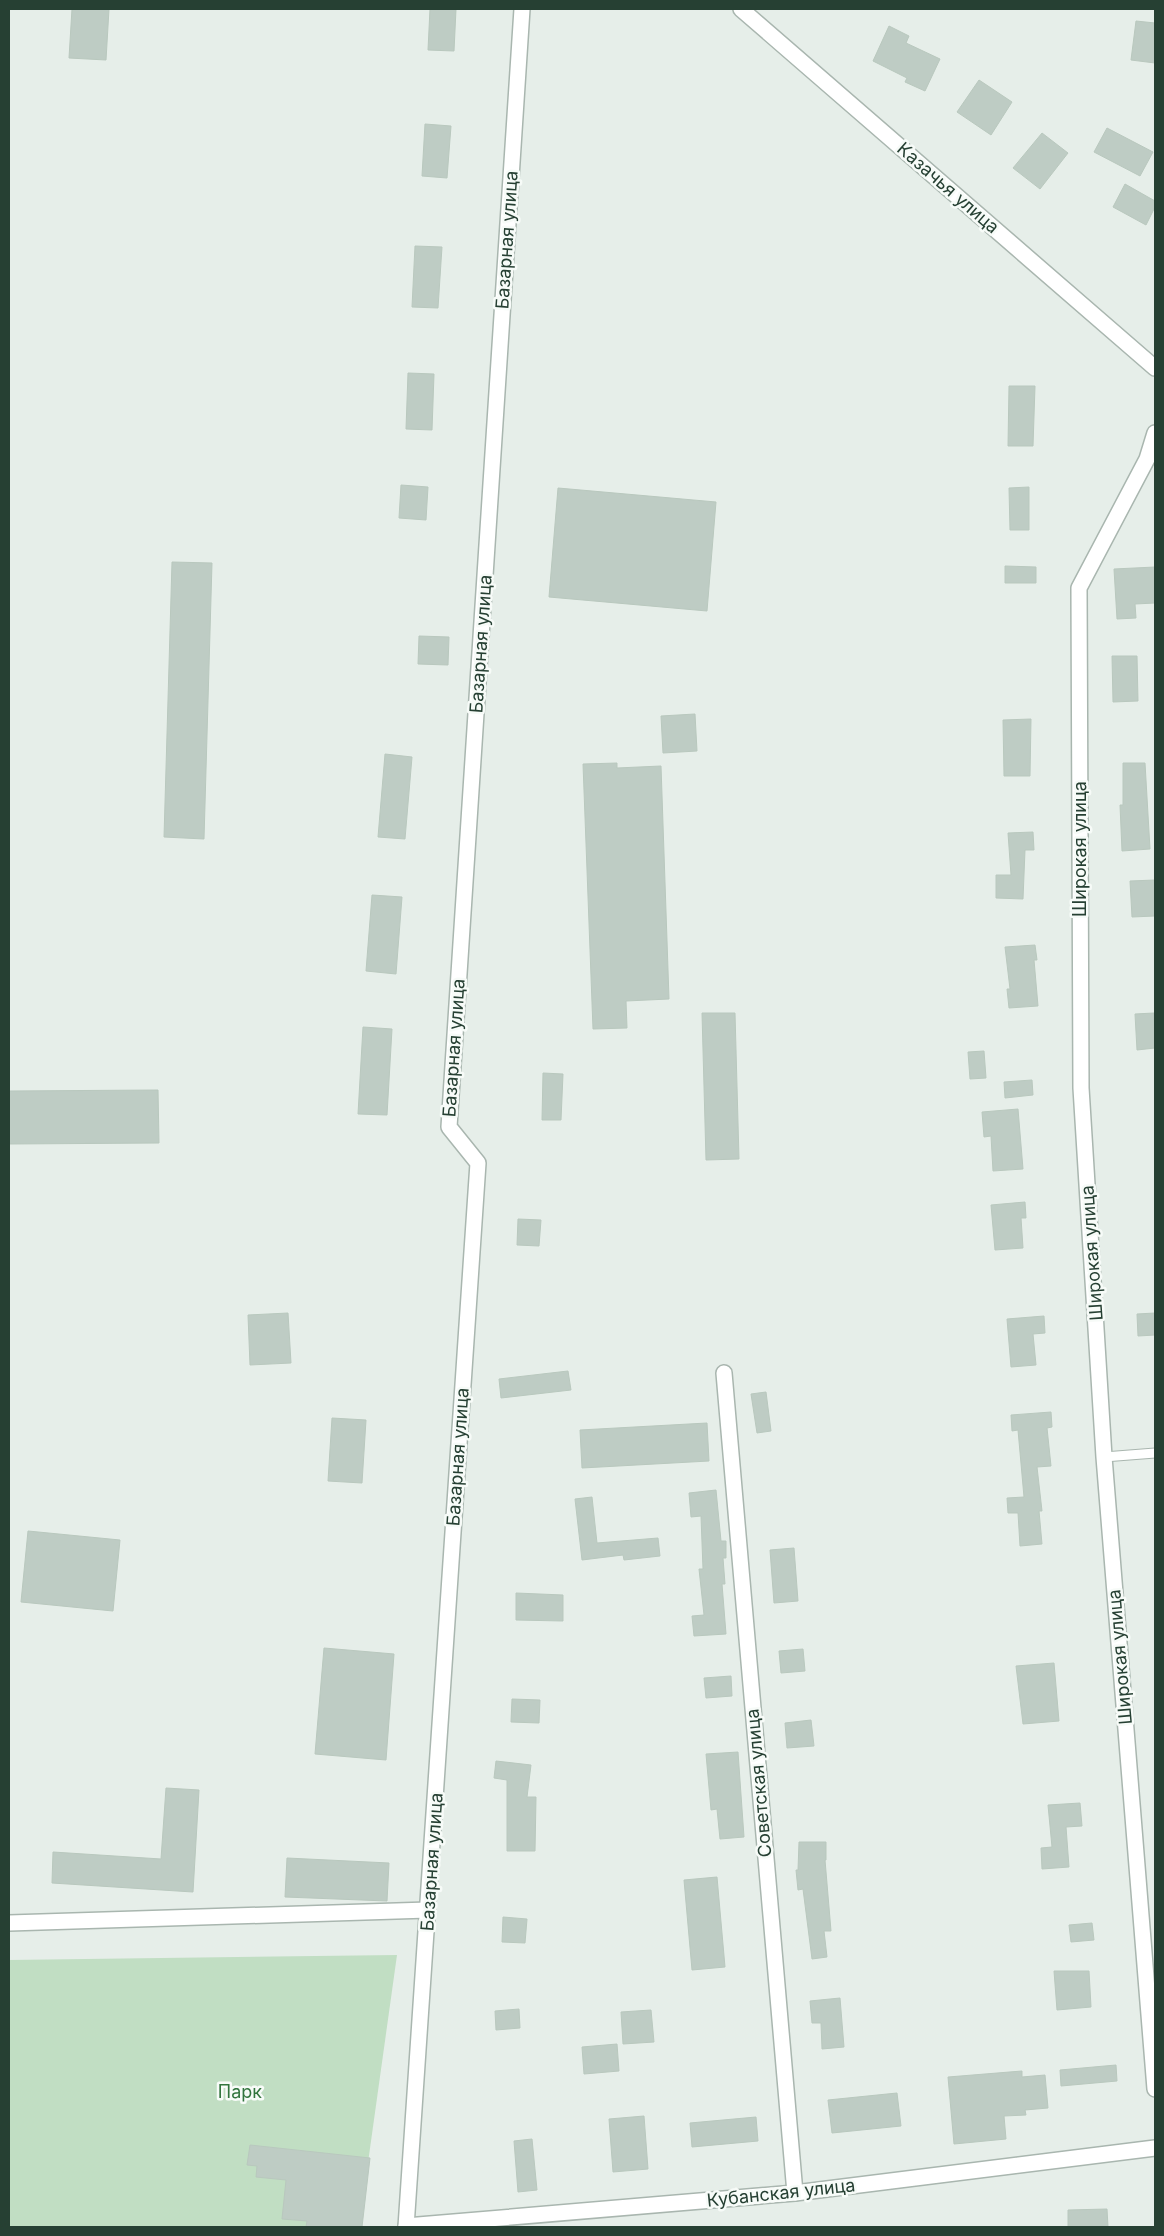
<svg xmlns="http://www.w3.org/2000/svg" width="1164" height="2236" viewBox="0 0 1164 2236" font-family="Inter,sans-serif">
<rect width="100%" height="100%" fill="#e6eee9"/>
<!-- green -->
<path fill="#c1dec3" d="M397 1955 359 2227H9V1960Z"/>
<!-- building -->
<g fill="#beccc4" stroke="#b9c8be">
<path d="M72 9H109L106 60 69 58Z"/>
<path d="M430 9H456L454 51 428 50Z"/>
<path d="M1136 21 1155 23V63L1131 60Z"/>
<path d="M889 26 909 36 906 43 940 59 925 91 905 82 907 78 873 61Z"/>
<path d="M979 80 1012 102 991 135 957 112Z"/>
<path d="M425 124 451 126 447 178 422 176Z"/>
<path d="M1107 128 1153 152 1140 176 1094 152Z"/>
<path d="M1042 133 1068 153 1040 189 1013 168Z"/>
<path d="M1125 184 1155 201V207L1146 225 1113 207Z"/>
<path d="M415 246 442 247 438 308 412 307Z"/>
<path d="M408 373 434 374 432 430 406 429Z"/>
<path d="M1009 386H1035L1033 446H1008Z"/>
<path d="M401 485 428 487 426 520 399 518Z"/>
<path d="M1029 487V530H1010L1009 488Z"/>
<path d="M558 488 716 502 707 611 549 597Z"/>
<path d="M172 562 212 563 204 839 164 837Z"/>
<path d="M1005 566 1036 567V583H1005Z"/>
<path d="M1155 567V603L1135 604 1136 618 1117 619 1114 569Z"/>
<path d="M419 636 449 637 448 665 418 664Z"/>
<path d="M1112 656H1137L1138 701 1113 702Z"/>
<path d="M695 714 697 751 663 753 661 716Z"/>
<path d="M1031 719 1030 776H1004L1003 720Z"/>
<path d="M385 754 412 757 405 839 378 837Z"/>
<path d="M617 763V768L661 766 669 999 626 1001 627 1028 593 1029 583 764Z"/>
<path d="M1123 763H1145L1150 849 1122 851 1120 805H1123Z"/>
<path d="M1033 832 1034 850H1025L1023 899 996 898V875H1011L1008 833Z"/>
<path d="M1155 880V916L1132 917 1130 881Z"/>
<path d="M372 895 402 897 396 974 366 971Z"/>
<path d="M1035 945 1037 960H1034L1038 1006 1009 1008 1007 989H1010L1005 947Z"/>
<path d="M702 1013H735L739 1159 706 1160Z"/>
<path d="M1154 1013 1155 1048 1137 1050 1135 1014Z"/>
<path d="M363 1027 392 1029 387 1115 358 1114Z"/>
<path d="M984 1051 986 1078 970 1079 968 1052Z"/>
<path d="M543 1073 563 1074 561 1120H542Z"/>
<path d="M1032 1080 1033 1095 1005 1098 1004 1082Z"/>
<path d="M158 1090 159 1143 9 1144V1091Z"/>
<path d="M1018 1109 1023 1169 993 1171 991 1136 984 1137 982 1112Z"/>
<path d="M1025 1202 1026 1218H1021L1023 1248 995 1250 991 1205Z"/>
<path d="M518 1219 541 1220 539 1246 517 1245Z"/>
<path d="M288 1313 291 1363 250 1365 248 1315Z"/>
<path d="M1155 1313V1335L1138 1336 1137 1314Z"/>
<path d="M1044 1316 1045 1333 1033 1334 1036 1365 1011 1367 1007 1319Z"/>
<path d="M568 1371 571 1390 501 1398 499 1379Z"/>
<path d="M766 1392 771 1431 757 1433 751 1394Z"/>
<path d="M1051 1412 1052 1427 1047 1428 1051 1466 1037 1467 1042 1511H1039L1042 1544 1020 1546 1018 1513H1008L1007 1498 1024 1497 1018 1430 1012 1431 1011 1415Z"/>
<path d="M332 1418 366 1420 362 1483 328 1481Z"/>
<path d="M707 1423 709 1461 582 1468 580 1430Z"/>
<path d="M716 1490 721 1541H726V1558H723L725 1584H722L726 1634 694 1636 692 1616 704 1615 699 1569H703L701 1516 691 1517 689 1493Z"/>
<path d="M592 1497 597 1543 658 1538 660 1556 624 1560 623 1555 582 1560 575 1499Z"/>
<path d="M28 1531 120 1540 113 1611 21 1602Z"/>
<path d="M794 1548 798 1601 774 1603 770 1550Z"/>
<path d="M516 1593 563 1595V1621L516 1620Z"/>
<path d="M324 1648 394 1654 386 1760 315 1754Z"/>
<path d="M803 1649 805 1671 781 1673 779 1651Z"/>
<path d="M1054 1663 1059 1721 1023 1724 1016 1666Z"/>
<path d="M731 1676 732 1696 706 1698 704 1678Z"/>
<path d="M512 1699 540 1700 539 1723 511 1722Z"/>
<path d="M811 1720 814 1746 787 1748 785 1723Z"/>
<path d="M738 1752 744 1837 720 1839 717 1809 711 1810 706 1754Z"/>
<path d="M496 1761 531 1765 527 1797H536L535 1851H507V1780L494 1778Z"/>
<path d="M166 1788 199 1790 193 1892 52 1883 53 1852 161 1859Z"/>
<path d="M1080 1803 1082 1826 1066 1827 1069 1867 1042 1869 1041 1848 1052 1847 1048 1805Z"/>
<path d="M799 1842H826V1860H825L831 1931H824L827 1957 812 1959 803 1889 798 1890 796 1870H798Z"/>
<path d="M287 1858 389 1863 387 1901 285 1897Z"/>
<path d="M717 1877 725 1967 692 1970 684 1880Z"/>
<path d="M503 1917 527 1919 525 1943 502 1942Z"/>
<path d="M1092 1923 1094 1940 1071 1942 1069 1925Z"/>
<path d="M1054 1971H1089L1091 2007 1057 2010Z"/>
<path d="M840 1998 844 2047 822 2049 821 2023H812L810 2001Z"/>
<path d="M519 2009 520 2028 496 2030 495 2011Z"/>
<path d="M651 2010 654 2042 623 2044 621 2012Z"/>
<path d="M617 2044 619 2071 584 2074 582 2047Z"/>
<path d="M1116 2065 1117 2081 1061 2086 1060 2070Z"/>
<path d="M1022 2071V2077L1045 2075 1048 2108 1025 2110 1026 2115 1004 2116 1006 2139 954 2144 948 2077Z"/>
<path d="M897 2093 901 2126 832 2133 828 2100Z"/>
<path d="M644 2116 648 2169 613 2172 609 2119Z"/>
<path d="M756 2117 758 2141 692 2147 690 2123Z"/>
<path d="M532 2139 537 2190 518 2192 514 2141Z"/>
<path d="M250 2145 370 2158 362 2227H306L307 2221 282 2219 286 2180 256 2177 257 2166 247 2165Z"/>
<path d="M1107 2209 1108 2227H1068V2210Z"/>
</g>
<g fill="none" stroke-linecap="round" stroke-linejoin="round">
<defs>
<path id="service" d="M1104 1457 1155 1453"/>
<g id="minor">
<path d="M741 9 1155 368"/>
<path d="M724 1373 795 2193"/>
<path d="M9 1923 428 1910"/>
<path d="M406 2226 795 2193 1155 2148"/>
<path d="M406 2227 478 1163 449 1127 522 9"/>
</g>
<path id="tertiary" d="M1155 433 1147 459 1079 588 1081 1088 1104 1457 1155 2089"/>
</defs>
<!-- service casing -->
<use href="#service" stroke="#a9b6af" stroke-width="11"/>
<!-- minor casing -->
<use href="#minor" stroke="#a9b6af" stroke-width="18"/>
<!-- tertiary casing -->
<use href="#tertiary" stroke="#a9b6af" stroke-width="18"/>
<!-- service -->
<use href="#service" stroke="#fff" stroke-width="9"/>
<!-- minor -->
<use href="#minor" stroke="#fff" stroke-width="15"/>
<!-- tertiary -->
<use href="#tertiary" stroke="#fff" stroke-width="15"/>
</g>
<g text-anchor="middle" stroke-width="5" stroke-linejoin="round" paint-order="stroke">
<!-- street labels -->
<g font-size="18" fill="#264033" stroke="#f7fbf8">
<text transform="translate(948 188) rotate(41)" y="6">Казачья улица</text>
<text transform="translate(507 240) rotate(-86)" y="6">Базарная улица</text>
<text transform="translate(481 644) rotate(-86)" y="6">Базарная улица</text>
<text transform="translate(1080 849) rotate(-90)" y="6">Широкая улица</text>
<text transform="translate(454 1048) rotate(-86)" y="6">Базарная улица</text>
<text transform="translate(1092 1253) rotate(-94)" y="6">Широкая улица</text>
<text transform="translate(458 1457) rotate(-86)" y="6">Базарная улица</text>
<text transform="translate(1120 1657) rotate(-95)" y="6">Широкая улица</text>
<text transform="translate(759 1783) rotate(-95)" y="6">Советская улица</text>
<text transform="translate(432 1862) rotate(-86)" y="6">Базарная улица</text>
<text transform="translate(781 2193) rotate(-6)" y="6">Кубанская улица</text>
</g>
<!-- park labels -->
<g font-size="18" fill="#32753e" stroke="#f7fbf8">
<text x="240" y="2098">Парк</text>
</g>
</g>
<!-- border -->
<rect width="1164" height="2236" fill="none" stroke="#264033" stroke-width="20"/>
</svg>
